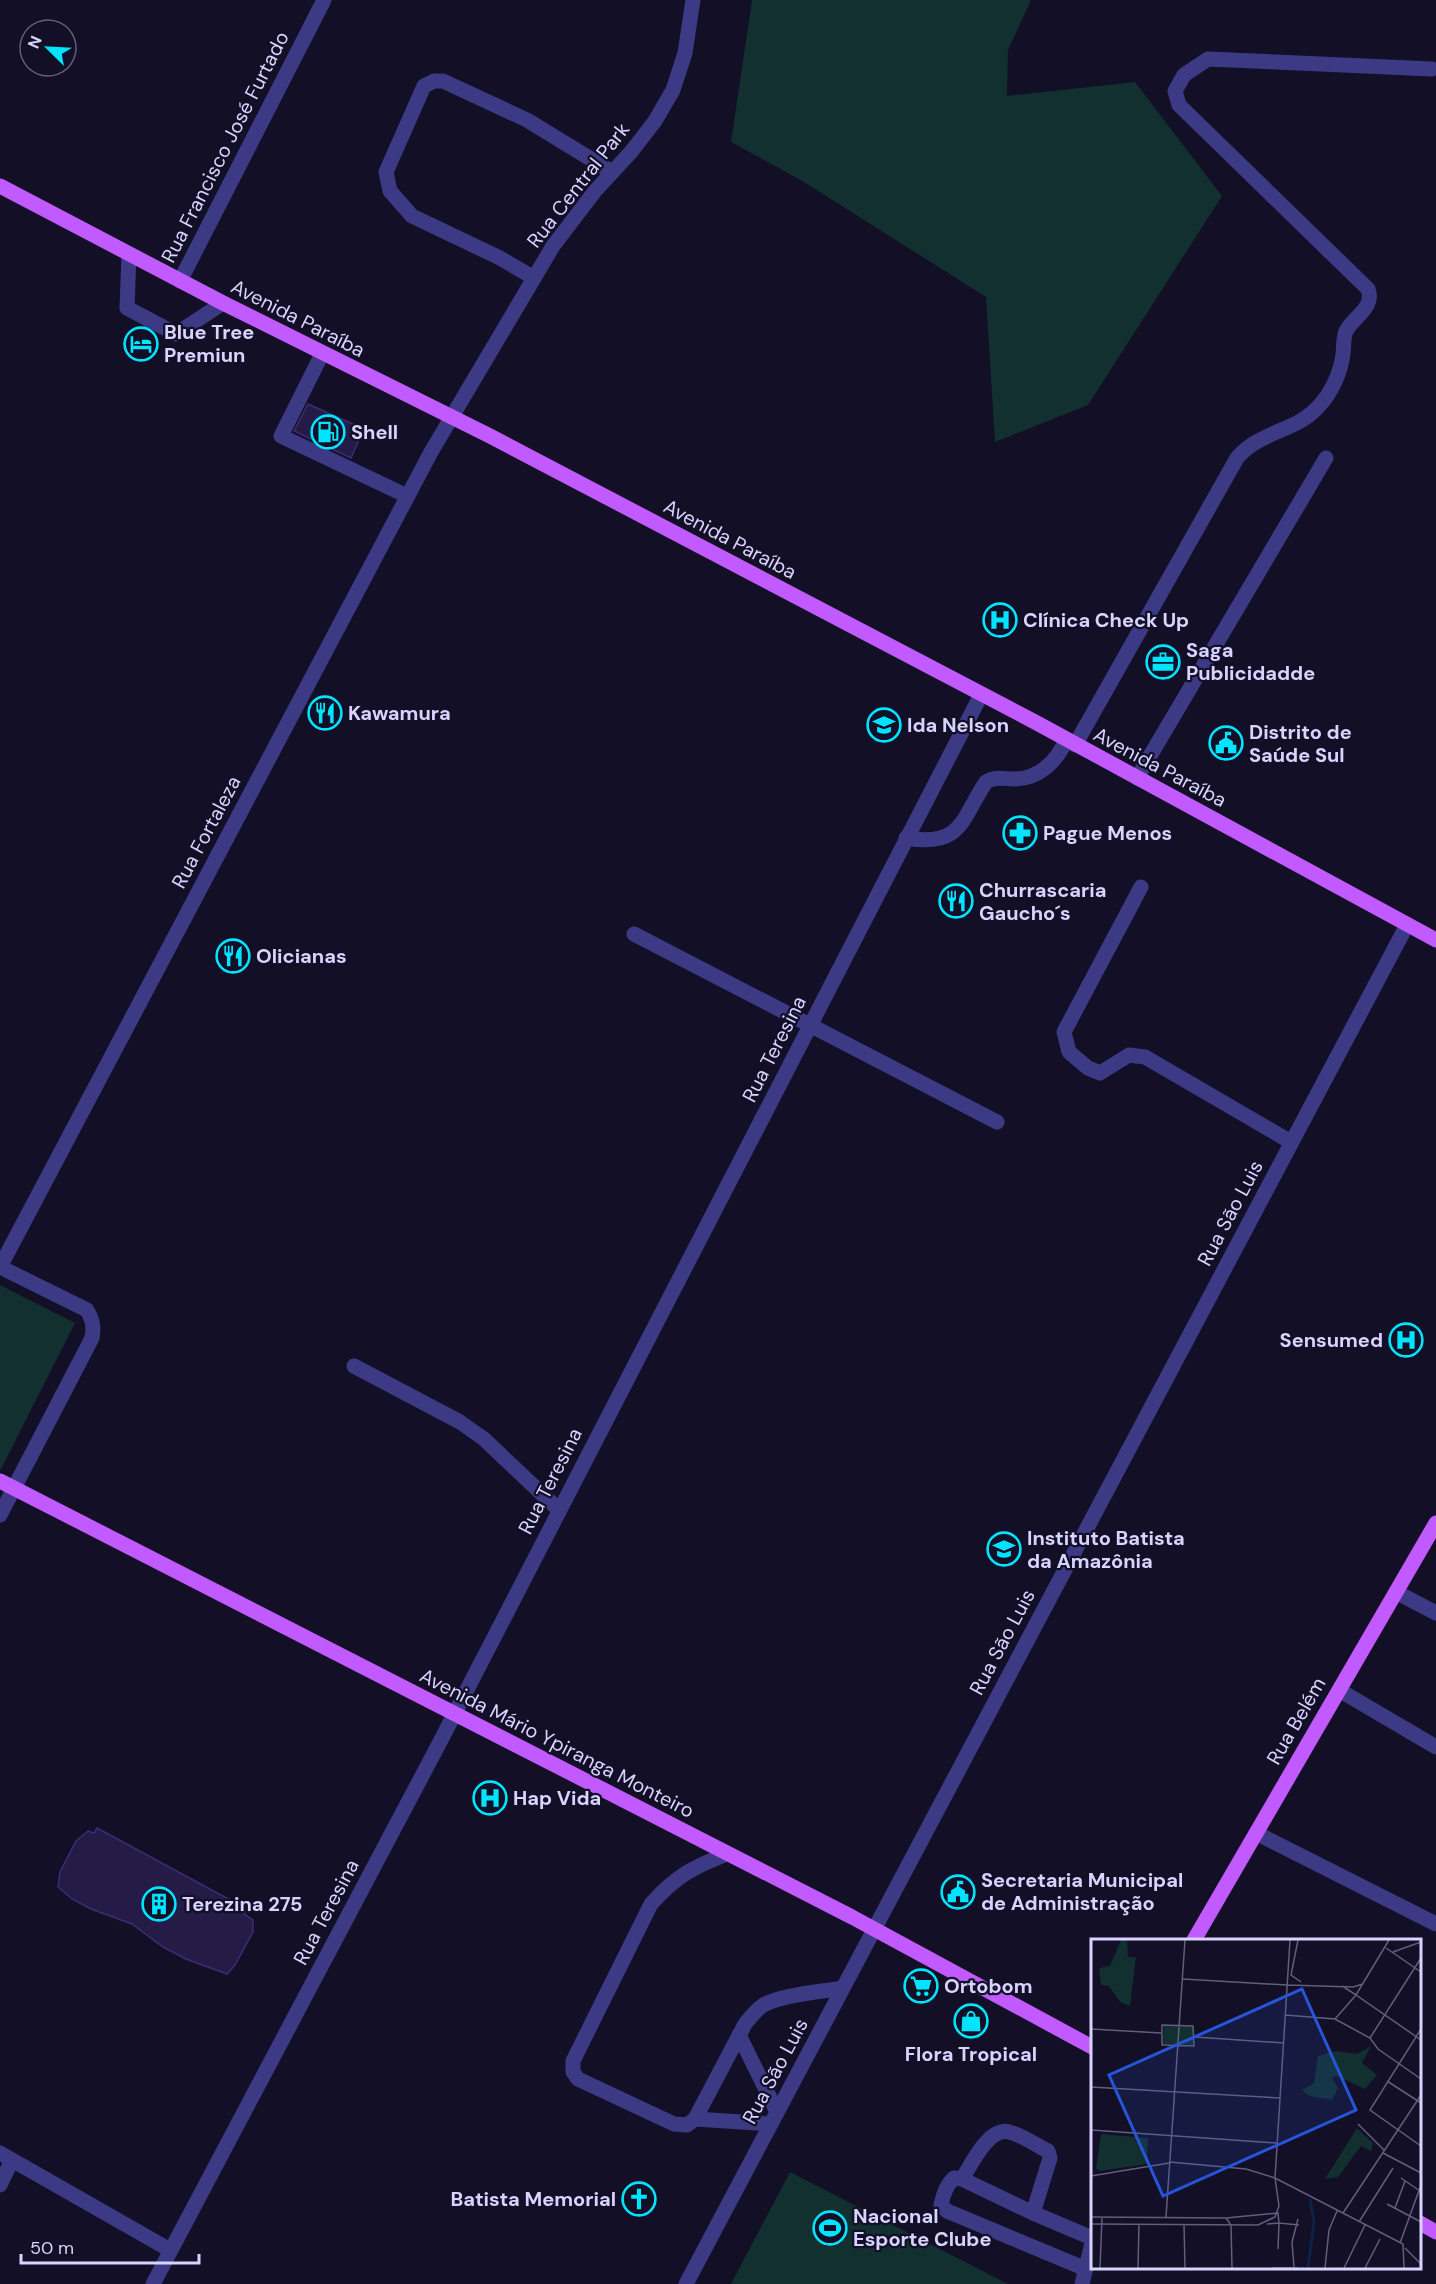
<svg xmlns="http://www.w3.org/2000/svg" width="1436" height="2284" viewBox="0 0 1436 2284" font-family="'DM Sans',sans-serif">
<rect width="100%" height="100%" fill="#130f26"/>
<!-- green -->
<g fill="#12302f">
<path d="M752 0H1031L1008 50 1007 96 1135 82 1222 196 1088 405 995 442 986 297 804 182 731 142Z"/>
<path d="M0 1285 75 1323 0 1471Z"/>
<path d="M790 2172 1008 2284H731Z"/>
</g>
<!-- building -->
<g fill="#241b47" stroke="#3b2d73" stroke-width="1.5">
<path d="M308 404 364 429 351 458 294 431Z"/>
<path d="M97 1828 247 1909 244 1914 253 1920V1932L235 1965 227 1974 186 1959 163 1947 132 1924 91 1909 72 1899 58 1887 60 1872 76 1841 88 1831 94 1833Z"/>
</g>
<g fill="none" stroke-linecap="round" stroke-linejoin="round">
<!-- minor -->
<g stroke="#3d3a85" stroke-width="15">
<path d="M129 254 127 308 176 334 223 303"/>
<path d="M534 278 500 258 412 216 390 191 386 172 424 86 434 81H443L527 120 612 172"/>
<path d="M180 281 324 0"/>
<path d="M322 354 281 436 407 496"/>
<path d="M1075 745 1237 458C1260 431 1297 431 1318 407 1331 394 1341 372 1343 354 1344 346 1343 338 1346 331 1354 316 1375 308 1368 289L1179 105 1175 91 1184 75 1208 59 1432 69"/>
<path d="M1137 778 1326 458"/>
<path d="M906 838C963 848 962 817 986 782 995 776 1004 779 1014 779 1039 779 1057 761 1066 740"/>
<path d="M1141 887 1064 1032 1069 1052 1088 1068 1100 1073 1129 1055 1145 1057 1291 1142"/>
<path d="M634 934 997 1122"/>
<path d="M0 1267 431 452 553 246 595 191 631 152 655 121 673 90 685 53 693 0"/>
<path d="M0 1267 87 1310C93 1321 94 1327 92 1338L0 1515"/>
<path d="M354 1366 460 1422 484 1439 559 1510"/>
<path d="M1396 1592 1436 1613"/>
<path d="M1339 1690 1436 1747"/>
<path d="M1256 1833 1436 1924"/>
<path d="M727 1854C693 1867 676 1876 651 1904L573 2061V2072L578 2079 674 2124 687 2125 695 2119 745 2024C750 2018 755 2011 762 2006 778 1995 821 1992 842 1988"/>
<path d="M739 2035 777 2112"/>
<path d="M695 2119 771 2124"/>
<path d="M0 2153 170 2250"/>
<path d="M962 2179C971 2165 989 2126 1009 2132 1022 2135 1036 2145 1048 2151L1050 2158 1033 2213"/>
<path d="M0 2185 12 2160"/>
<path d="M1086 2269 947 2211 941 2205C943 2195 946 2185 954 2178L962 2179 1033 2213 1092 2238"/>
<path d="M153 2284 441 1740 981 695"/>
<path d="M686 2284 1407 925"/>
<path d="M1082 2284 1092 2243"/>
</g>
<!-- major -->
<g stroke="#c25bff" stroke-width="15">
<path d="M0 186 223 303 490 436 1035 722 1436 940"/>
<path d="M0 1481 852 1917 1092 2047"/>
<path d="M1194 1940 1436 1523"/>
<path d="M1420 2223 1436 2232"/>
</g>
</g>
<!-- icons -->
<defs>
<symbol id="hotel-ring" viewBox="-11 -11 22 22"><circle r="9.5" fill="#130f26" stroke="#00e5ff" stroke-width="1.5"/><path d="M-6-4.5h1.5V1H6V5H4.5V3h-9V5H-6ZM-4 0a1.8 1.8 0 1 1 3.6 0ZM.5 0V-2.5h3Q6-2.5 6 0Z" fill="#00e5ff"/></symbol>
<symbol id="fuel-ring" viewBox="-11 -11 22 22"><circle r="9.5" fill="#130f26" stroke="#00e5ff" stroke-width="1.5"/><path d="M-5.5-6h7V0h2V4h1.3V-2.5L3-4.5l.8-.8L6-3V5H2.5V1h-1V6h-7ZM-4.2-4.7v3.2H.2V-4.7Z" fill="#00e5ff"/></symbol>
<symbol id="hospital-ring" viewBox="-11 -11 22 22"><circle r="9.5" fill="#130f26" stroke="#00e5ff" stroke-width="1.5"/><path d="M-5-5h3v3.5h4V-5h3V5h-3V1.5h-4V5h-3Z" fill="#00e5ff"/></symbol>
<symbol id="office-ring" viewBox="-11 -11 22 22"><circle r="9.5" fill="#130f26" stroke="#00e5ff" stroke-width="1.5"/><path d="M-6-3h4V-5.5h4V-3h4V5H-6ZM-1-4.5V-3h2v-1.5ZM-6 0V1H6V0Z" fill="#00e5ff"/></symbol>
<symbol id="restaurant-ring" viewBox="-11 -11 22 22"><circle r="9.5" fill="#130f26" stroke="#00e5ff" stroke-width="1.5"/><path d="M-5-6h1v4h1v-4h1v4h1v-4h1v5L-1.5 .5V6h-2V.5L-5-1ZM5-6V6H3V1.5H1.5Q1.5-4 5-6Z" fill="#00e5ff"/></symbol>
<symbol id="school-ring" viewBox="-11 -11 22 22"><circle r="9.5" fill="#130f26" stroke="#00e5ff" stroke-width="1.5"/><path d="M0-5L7-2L0 1L-7-2ZM-4 1L0 2.5L4 1V4Q0 6-4 4Z" fill="#00e5ff"/></symbol>
<symbol id="civic-ring" viewBox="-11 -11 22 22"><circle r="9.5" fill="#130f26" stroke="#00e5ff" stroke-width="1.5"/><path d="M-.6-6.5H3V-4.5H.6V-3L4-1V1h2V6H-6V1h2V-1L-.6-3ZM-1.2 2.5V6h2.4V2.5Z" fill="#00e5ff"/></symbol>
<symbol id="pharmacy-ring" viewBox="-11 -11 22 22"><circle r="9.5" fill="#130f26" stroke="#00e5ff" stroke-width="1.5"/><path d="M-2-6h4v4h4v4h-4v4h-4v-4h-4v-4h4Z" fill="#00e5ff"/></symbol>
<symbol id="building-ring" viewBox="-11 -11 22 22"><circle r="9.5" fill="#130f26" stroke="#00e5ff" stroke-width="1.5"/><path d="M-4-6H4V6H1V3H-1V6H-4ZM-2.5-4.3h1.7v1.8h-1.7ZM.8-4.3h1.7v1.8H.8ZM-2.5-1h1.7V.8h-1.7ZM.8-1h1.7V.8H.8Z" fill="#00e5ff"/></symbol>
<symbol id="supermarket-ring" viewBox="-11 -11 22 22"><circle r="9.5" fill="#130f26" stroke="#00e5ff" stroke-width="1.5"/><path d="M-6-5.5h2.5l.6 2H6L4.5 2H-2.5L-4.4-4H-6ZM-1.5 3.2a1.3 1.3 0 1 0 .1 0ZM3 3.2a1.3 1.3 0 1 0 .1 0Z" fill="#00e5ff"/></symbol>
<symbol id="shop-ring" viewBox="-11 -11 22 22"><circle r="9.5" fill="#130f26" stroke="#00e5ff" stroke-width="1.5"/><path d="M-5-2.5h2.3a2.7 3.5 0 0 1 5.4 0H5L5.5 6h-11ZM-1.5-2.5h3a1.5 2.3 0 0 0-3 0Z" fill="#00e5ff"/></symbol>
<symbol id="church-ring" viewBox="-11 -11 22 22"><circle r="9.5" fill="#130f26" stroke="#00e5ff" stroke-width="1.5"/><path d="M-1.2-6h2.4v3.5h3.3v2.4h-3.3V6h-2.4V-.1h-3.3v-2.4h3.3Z" fill="#00e5ff"/></symbol>
<symbol id="stadium-ring" viewBox="-11 -11 22 22"><circle r="9.5" fill="#130f26" stroke="#00e5ff" stroke-width="1.5"/><path d="M0-5a6.5 5 0 1 0 0 10a6.5 5 0 1 0 0-10ZM-3.5-1.8h7v3.6h-7Z" fill="#00e5ff"/></symbol>
</defs>
<g fill-rule="evenodd">
<use href="#hotel-ring" x="122" y="325" width="38" height="38"/>
<use href="#fuel-ring" x="309" y="413" width="38" height="38"/>
<use href="#hospital-ring" x="981" y="601" width="38" height="38"/>
<use href="#office-ring" x="1144" y="643" width="38" height="38"/>
<use href="#restaurant-ring" x="306" y="694" width="38" height="38"/>
<use href="#school-ring" x="865" y="706" width="38" height="38"/>
<use href="#civic-ring" x="1207" y="724" width="38" height="38"/>
<use href="#pharmacy-ring" x="1001" y="814" width="38" height="38"/>
<use href="#restaurant-ring" x="937" y="882" width="38" height="38"/>
<use href="#restaurant-ring" x="214" y="937" width="38" height="38"/>
<use href="#hospital-ring" x="1387" y="1321" width="38" height="38"/>
<use href="#school-ring" x="985" y="1530" width="38" height="38"/>
<use href="#hospital-ring" x="471" y="1779" width="38" height="38"/>
<use href="#civic-ring" x="939" y="1873" width="38" height="38"/>
<use href="#building-ring" x="140" y="1885" width="38" height="38"/>
<use href="#supermarket-ring" x="902" y="1967" width="38" height="38"/>
<use href="#shop-ring" x="952" y="2002" width="38" height="38"/>
<use href="#church-ring" x="620" y="2180" width="38" height="38"/>
<use href="#stadium-ring" x="811" y="2209" width="38" height="38"/>
</g>
<g text-anchor="middle" stroke-width="4.5" stroke-linejoin="round" paint-order="stroke">
<!-- street labels -->
<g font-size="20" fill="#d9d4ff" stroke="#130f26">
<text transform="translate(225 147) rotate(-63)" y="7">Rua Francisco José Furtado</text>
<text transform="translate(578 185) rotate(-52)" y="7">Rua Central Park</text>
<text transform="translate(298 318) rotate(27)" y="7">Avenida Paraíba</text>
<text transform="translate(730 539) rotate(28)" y="7">Avenida Paraíba</text>
<text transform="translate(1160 767) rotate(28)" y="7">Avenida Paraíba</text>
<text transform="translate(206 832) rotate(-62)" y="7">Rua Fortaleza</text>
<text transform="translate(774 1049) rotate(-63)" y="7">Rua Teresina</text>
<text transform="translate(1230 1213) rotate(-62)" y="7">Rua São Luis</text>
<text transform="translate(550 1481) rotate(-63)" y="7">Rua Teresina</text>
<text transform="translate(1002 1642) rotate(-62)" y="7">Rua São Luis</text>
<text transform="translate(1296 1721) rotate(-60)" y="7">Rua Belém</text>
<text transform="translate(557 1743) rotate(27)" y="7">Avenida Mário Ypiranga Monteiro</text>
<text transform="translate(326 1912) rotate(-62)" y="7">Rua Teresina</text>
<text transform="translate(775 2071) rotate(-62)" y="7">Rua São Luis</text>
</g>
<!-- poi labels -->
<g font-size="20" font-weight="bold" fill="#d9d4ff" stroke="#130f26" text-anchor="start">
<text x="164" y="339">Blue Tree<tspan x="164" dy="23">Premiun</tspan></text>
<text x="351" y="439">Shell</text>
<text x="1023" y="627">Clínica Check Up</text>
<text x="1186" y="657">Saga<tspan x="1186" dy="23">Publicidadde</tspan></text>
<text x="348" y="720">Kawamura</text>
<text x="907" y="732">Ida Nelson</text>
<text x="1249" y="739">Distrito de<tspan x="1249" dy="23">Saúde Sul</tspan></text>
<text x="1043" y="840">Pague Menos</text>
<text x="979" y="897">Churrascaria<tspan x="979" dy="23">Gaucho´s</tspan></text>
<text x="256" y="963">Olicianas</text>
<text x="1383" y="1347" text-anchor="end">Sensumed</text>
<text x="1027" y="1545">Instituto Batista<tspan x="1027" dy="23">da Amazônia</tspan></text>
<text x="513" y="1805">Hap Vida</text>
<text x="981" y="1887">Secretaria Municipal<tspan x="981" dy="23">de Administração</tspan></text>
<text x="182" y="1911">Terezina 275</text>
<text x="944" y="1993">Ortobom</text>
<text x="971" y="2061" text-anchor="middle">Flora Tropical</text>
<text x="616" y="2206" text-anchor="end">Batista Memorial</text>
<text x="853" y="2223">Nacional<tspan x="853" dy="23">Esporte Clube</tspan></text>
</g>
</g>
<!-- overview -->
<g transform="translate(1091 1939)">
<rect width="330" height="330" fill="#130f26"/>
<path d="M30 1H36L37 18H45L39 67 29 63 18 47 10 46 8 29 19 27ZM73 86 103 88 102 106 72 105ZM280 107 271 124 286 136 274 150 245 137 241 139 247 149 241 161 218 157 211 151 223 144 227 117 245 112 266 115ZM266 189 282 204 280 212 270 207 247 238 234 240ZM10 195 57 199 56 225 9 232 5 230Z" fill="#12302f"/>
<path fill="none" stroke="#0c2248" stroke-width="3" d="M217 329 223 283 219 260"/>
<path fill="none" stroke="#625e7d" stroke-width="1.5" d="M207 1 200 36 210 43M295 9 330 33M302 13 330 3M92 40 196 46M196 46 262 48 272 45M251 47 265 56 298 1M194 76 244 80 279 99 287 110 330 140M244 80 265 56 330 101M71 86 102 87 103 107 71 106ZM0 90 70 94M330 90 279 171 330 207M104 98 193 104M279 99 330 19M296 142 330 164M0 148 189 159M267 185 294 212M0 191 186 204M292 214 330 234M79 223 155 230 184 239 312 305 313 329M0 237 78 224M310 239 329 252M296 265 330 283M304 269 314 242M252 274 330 156M0 278 135 279 140 286M75 278 94 1M135 279 187 274 188 284 176 285M268 283 302 229M0 285 167 286 184 278 188 267 184 239 199 1M93 285 94 329M140 286 141 329M309 304 330 246M314 309 330 325M187 310 188 284 208 286M203 328 201 303 207 280M9 329 11 278M47 329 48 285M181 329H207M234 329 238 291 246 272M253 329 274 286M274 329 289 300"/>
<path fill="#2655da" fill-opacity="0.15" stroke="#2655da" stroke-width="3" d="M211 50 265 171 72 257 18 136Z"/>
<rect width="330" height="330" fill="none" stroke="#d9d4ff" stroke-width="3"/>
</g>
<!-- north arrow -->
<g transform="translate(48 48) rotate(294)"><circle r="28" fill="#130f26" stroke="#625e7d" stroke-width="1.5"/>
<path d="M0-4.5L10 22L0 15L-10 22Z" fill="#00e5ff"/>
<text y="-9" font-size="16" font-weight="bold" text-anchor="middle" fill="#d9d4ff">N</text>
</g>
<!-- scale -->
<path d="M21 2254v9h178v-9" fill="none" stroke="#d9d4ff" stroke-width="3"/>
<text x="30" y="2254" font-size="18" fill="#d9d4ff" stroke="#130f26" stroke-width="4.5" paint-order="stroke">50 m</text>
</svg>
